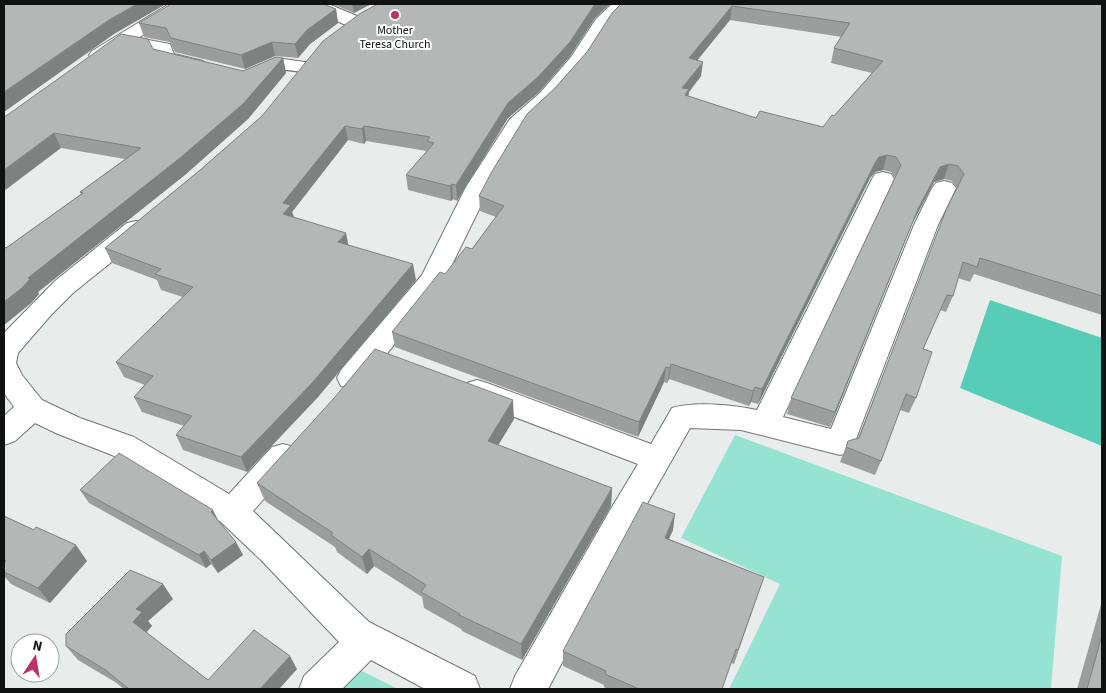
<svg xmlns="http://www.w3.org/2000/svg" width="1106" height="693" viewBox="0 0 1106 693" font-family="'Source Sans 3',sans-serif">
<rect width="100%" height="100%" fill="#e8edec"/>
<!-- green -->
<g fill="#96e3d2">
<path d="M735 435 1062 556 1051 689H729L780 584 681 538Z"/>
<path d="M358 669 398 689H339Z"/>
</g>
<!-- water -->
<path fill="#57cdb7" d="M990 300 1102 338V446L960 388Z"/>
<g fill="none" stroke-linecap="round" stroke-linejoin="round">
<defs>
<g id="minor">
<path d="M169 4H191L188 8 138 38 170 44 174 54 203 61 206 65 203 69 196 71 158 62 154 52 125 46C114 53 106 62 92 59L89 55 92 51Z"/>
<path d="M305 4H328L362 18 364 22 362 26 355 28 348 26 308 8Z"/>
<path d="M612 4H631L610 26 585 65 554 101 526 128 490 187 442 285 361 386 351 389 341 386 337 378 341 370 422 275 466 187 510 119 540 93 571 57 596 19Z"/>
<path d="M276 58 312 63 315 67 312 71C301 74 291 69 280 70 265 72 258 85 242 81L239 77 242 73Z"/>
<path d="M883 172 891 174 894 179 783 417 831 429 914 225 932 188 936 183 944 181 952 183 956 188 938 225 851 452 840 455 741 430 690 428 631 532 548 689H510L515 676 609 512 638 464 467 399 463 391 467 383 477 380 487 383 651 444 672 408C694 401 734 405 757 410L872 179 875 174Z"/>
<path d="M136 221 145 223 148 229 145 235 73 293 51 315 18 353 16 363 22 375 42 400 80 418 134 437 229 494 272 447 283 444 294 447 298 456 294 465 253 511 369 622 475 676 480 689H425L371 660 342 689H299L304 676 339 642 262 561 221 522 112 455 58 434 35 423 15 441 4 445V416L14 407 4 393V333L55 281 127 223Z"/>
</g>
</defs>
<!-- minor casing -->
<use href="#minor" stroke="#727675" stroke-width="2"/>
<!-- minor -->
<use href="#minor" fill="#fff" fill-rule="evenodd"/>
</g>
<!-- wall -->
<g fill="#9a9e9d" fill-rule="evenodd">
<path d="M332 4H371L354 13Z"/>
<path d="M621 4H1102V315L974 274 970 282 958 278 953 296 946 312 940 310 923 349 916 398 909 413 900 410 881 461 875 475 840 462 848 441 858 438 957 188 952 181 944 179 934 182 912 224 830 427 787 414 791 398 895 178 891 172 883 170 875 172 870 178 758 404 751 402 749 406 669 379 667 383 664 382 638 437 395 347 392 332 445 274 472 249 496 217 480 211 479 196 555 88 587 52ZM730 20 842 37 834 48 831 63 872 73 834 116 823 127 756 118 688 96 689 92 701 76 697 60Z"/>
<path d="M336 9 338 23 310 44 298 58 275 56 245 69 175 52 170 42 144 37 139 23Z"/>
<path d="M595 18 570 56 539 92 508 118 457 201 453 199 451 201 408 190 406 175 427 151 366 141 364 144 348 140 292 212 294 217 416 280 318 397 247 472 183 450 176 435 184 426 142 412 134 397 145 385 124 377 116 362 183 297 161 290 157 280 112 263 105 248 199 171 262 116Z"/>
<path d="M153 49 243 71 283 58 286 73 248 119 186 174 38 292 39 294 31 303 4 325V247L6 248 81 194 80 192 125 159 61 148 6 116Z"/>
<path d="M514 419 498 445 612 488 611 506 522 660 462 631 461 629 424 608 422 597 374 566 367 574 337 552 335 547 265 501 257 483Z"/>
<path d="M80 490 219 522 243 555 218 573 211 564 206 568 89 503Z"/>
<path d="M4 516 34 530 87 561 50 603 11 584 4 576Z"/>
<path d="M673 530 669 539 764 577 734 664 731 663 722 689H608L604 687V685L563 666V651Z"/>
<path d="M173 599 148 621 152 626 146 632 208 680 297 669 279 689H124L115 682 78 660 66 646Z"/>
<path d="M1102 601V689H1077Z"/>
</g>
<!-- shaded-wall -->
<g fill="#7d817f">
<path d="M137 4H166L114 34 4 112V92L109 20Z"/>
<path d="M352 4H371L354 13Z"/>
<path d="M595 4H610L595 18 570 56 539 92 508 118 457 201 456 185 508 103Z"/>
<path d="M732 6 730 20 687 73 689 58Z"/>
<path d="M336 9 338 23 310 44 298 58 295 44 307 30Z"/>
<path d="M272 42 275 56 245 69 241 55Z"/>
<path d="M283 58 286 73 248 119 186 174 38 292 39 294 31 303 4 325V302L28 278Z"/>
<path d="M703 62 701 76 689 92 687 104 682 88Z"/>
<path d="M345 126 348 140 292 212 295 220 283 214V203Z"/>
<path d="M364 126 366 141 364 144 362 129Z"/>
<path d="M54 133 61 148 4 191V170Z"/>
<path d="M887 155 883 170 875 172 870 178 758 404 762 389 875 163 879 157Z"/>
<path d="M949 164 944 179 934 182 912 224 830 427 835 412 918 209 940 167Z"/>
<path d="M452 184 453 199 451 201 450 186Z"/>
<path d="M346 233 349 248 338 242Z"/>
<path d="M413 264 416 280 318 397 247 472 241 457Z"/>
<path d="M671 364 669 379 667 383 670 368Z"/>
<path d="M666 367 664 382 638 437 639 422Z"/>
<path d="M755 387 751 402 749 406 753 391Z"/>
<path d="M513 400 514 419 490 459 488 441Z"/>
<path d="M612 488 611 506 522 660 521 644Z"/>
<path d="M213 510 220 524 211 512Z"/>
<path d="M675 514 673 530 662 553 665 538Z"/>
<path d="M236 542 243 555 218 573 211 560Z"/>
<path d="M76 545 87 561 50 603 38 588Z"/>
<path d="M369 549 374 566 367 574 362 557Z"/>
<path d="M204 551 211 564 206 568 199 555Z"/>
<path d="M163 584 173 599 148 621 152 626 143 636 133 622 136 609Z"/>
<path d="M290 656 297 669 279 689H260Z"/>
</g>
<!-- building -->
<g fill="#b3b8b6" stroke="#7d817f" fill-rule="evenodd">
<path d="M4 4H137L109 20 4 92Z"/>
<path d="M171 4H323L336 9 307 30 295 44 272 42 241 55 171 38 166 28 139 23Z"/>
<path d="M378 4H595L570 42 538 77 508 103 456 185 452 184 450 186 406 175 434 143 427 141 430 137 364 126 362 129 345 126 283 203 291 205 283 214 346 233 338 242 413 264 313 382 241 457 176 435 192 416 134 397 153 376 116 362 193 287 155 274 161 269 105 248 199 171 262 116 323 41 361 13Z"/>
<path d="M621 4H1102V296L980 258 977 267 963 262 953 296 947 295 923 349 932 352 916 398 906 394 881 461 846 447 848 441 859 438 946 210 964 174 958 166 949 164 940 167 918 209 835 412 791 398 901 165 896 157 887 155 879 157 875 163 762 389 755 387 753 391 671 364 670 368 666 367 639 422 392 332 440 272 445 274 466 247 472 249 504 206 479 196 491 173 527 114 555 88 587 52 612 13ZM732 6 850 23 834 48 883 61 834 116 832 115 823 127 760 111 756 118 685 95 689 89 682 88 703 62 689 58Z"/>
<path d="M121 34 148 39 153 49 243 71 276 57 283 58 243 104 180 158 28 278 30 279 22 288 4 302V247L6 248 83 193 80 192 141 148 54 133 4 170V116H6Z"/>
<path d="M375 349 513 400 488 441 612 488 521 644 459 615 460 614 421 592 426 585 369 549 362 557 331 535 333 533 257 483 335 397Z"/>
<path d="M119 453 213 510 211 512 236 542 211 560 204 551 199 555 80 490Z"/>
<path d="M643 502 675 514 665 538 764 577 738 650 736 649 722 689H639L605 674 606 671 563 651Z"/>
<path d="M4 516 34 530 36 527 76 545 38 588 4 572V563L6 561 4 560Z"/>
<path d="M130 570 163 584 136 609 142 612 133 622 208 680 254 630 290 656 260 689H129L104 669 66 646V634Z"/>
<path d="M1102 635V689H1087Z"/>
</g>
<!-- markers -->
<circle fill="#bc3169" stroke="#fff" stroke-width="2" cx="395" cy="15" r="5"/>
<g text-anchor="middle" stroke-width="4" stroke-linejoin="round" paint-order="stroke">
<!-- far-poi labels -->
<g font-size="12" fill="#101212" stroke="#fff">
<text x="395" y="34">Mother<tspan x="395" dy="14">Teresa Church</tspan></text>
</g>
</g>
<!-- border -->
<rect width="1106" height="693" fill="none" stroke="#101212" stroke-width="10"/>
<!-- north arrow -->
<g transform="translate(35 658) rotate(12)"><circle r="24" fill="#ffffff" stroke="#9fa0a0"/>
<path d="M0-4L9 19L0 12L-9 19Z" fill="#bc3169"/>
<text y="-8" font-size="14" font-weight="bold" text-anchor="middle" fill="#101212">N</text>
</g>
</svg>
